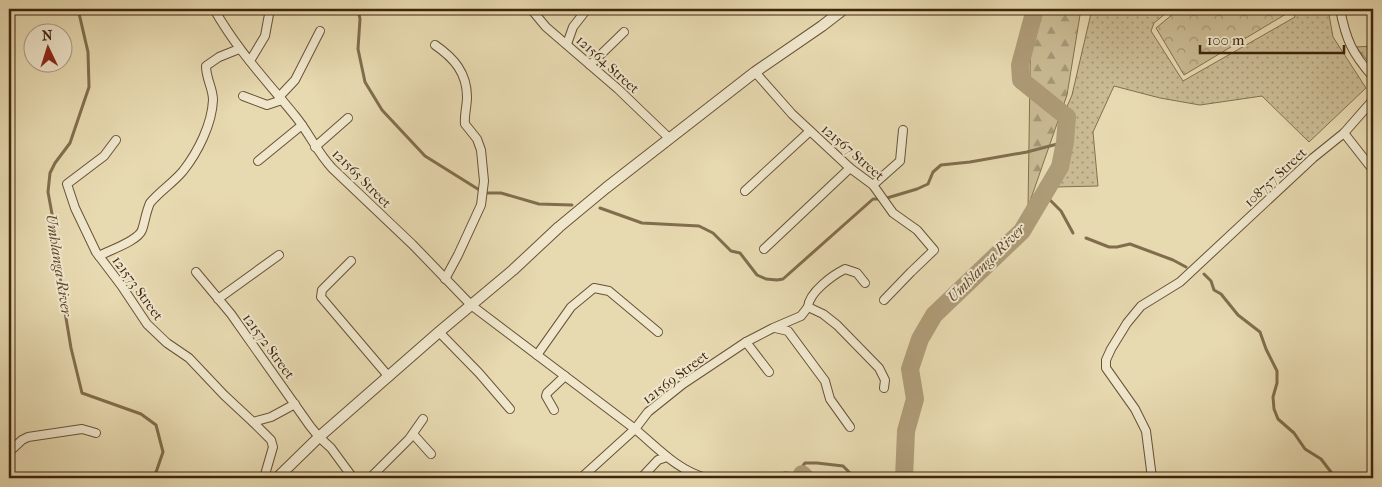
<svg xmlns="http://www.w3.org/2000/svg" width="1382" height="487" viewBox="0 0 1382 487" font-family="'IM FELL French Canon',serif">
<defs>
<pattern id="grass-dots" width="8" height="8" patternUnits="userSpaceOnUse" patternTransform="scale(1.25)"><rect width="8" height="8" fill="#cabb94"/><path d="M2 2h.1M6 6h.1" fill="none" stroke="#a59877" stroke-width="1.8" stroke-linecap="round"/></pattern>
<pattern id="forest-firs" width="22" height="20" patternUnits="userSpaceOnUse" patternTransform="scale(1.25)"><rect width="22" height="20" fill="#cabb94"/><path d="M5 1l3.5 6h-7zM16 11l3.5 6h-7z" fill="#a59877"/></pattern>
<pattern id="park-crowns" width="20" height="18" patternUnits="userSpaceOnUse" patternTransform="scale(1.25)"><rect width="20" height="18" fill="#cabb94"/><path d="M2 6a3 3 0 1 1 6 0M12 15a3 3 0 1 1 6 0" fill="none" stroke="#a59877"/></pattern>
</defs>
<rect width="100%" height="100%" fill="#e7d9b0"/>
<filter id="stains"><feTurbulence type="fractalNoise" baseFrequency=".004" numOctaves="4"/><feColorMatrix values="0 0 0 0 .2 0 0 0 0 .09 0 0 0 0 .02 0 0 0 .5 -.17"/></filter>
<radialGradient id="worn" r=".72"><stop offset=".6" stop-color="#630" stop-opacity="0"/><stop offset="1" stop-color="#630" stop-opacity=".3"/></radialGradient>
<!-- grass -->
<g fill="url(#grass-dots)" stroke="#847050">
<path d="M1092 9H1171L1154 23 1151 31 1183 81 1295 17 1291 9H1328L1333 37 1366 88 1309 142 1262 96 1200 105 1160 98 1114 86 1093 132 1098 186 1055 187 1066 162 1071 117 1066 109 1072 95Z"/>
<path d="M1373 46V67L1356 47Z"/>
</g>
<!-- forest -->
<path fill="url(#forest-firs)" stroke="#847050" d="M1031 9H1081L1067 95 1028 207Z"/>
<!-- park -->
<path fill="url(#park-crowns)" stroke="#847050" d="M1179 9H1283L1286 14 1184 75 1156 28Z"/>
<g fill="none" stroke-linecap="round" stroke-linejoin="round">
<!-- stream -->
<g stroke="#816d4d" stroke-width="3">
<path d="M78 9 88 52 89 87 70 143 55 163 50 173 48 192 58 247 61 288 71 348 82 393 141 414 156 425 163 452 154 478"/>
<path d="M358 9 360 19 358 49 365 82 382 110 425 156 481 191"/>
<path d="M485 193H501L539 204 572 205"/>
<path d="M1044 194 1061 211 1073 233"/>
<path d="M887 198 917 189 928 184 933 172 941 165 970 162 1027 152 1065 142"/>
<path d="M600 208 642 223 699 226 713 233 731 251 740 253 757 275 766 279 777 280 783 279 873 199H880"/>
<path d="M1086 238 1109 247H1117L1130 244 1173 260 1186 267"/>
<path d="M1204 274 1211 281 1214 290 1221 294 1238 315 1260 332 1266 349 1277 371V383L1273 397 1274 409 1278 419 1294 433 1305 449 1321 459 1331 472 1333 478"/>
<path d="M779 478 784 473 802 474V467L805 463H817L843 466 855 478"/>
</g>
<!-- river -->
<g stroke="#ae9c78" stroke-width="18">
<path d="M802 474 806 478"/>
<path d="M904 478 906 431 915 399 910 369 920 339 934 315 1022 231 1060 167 1065 142 1067 117 1021 80 1020 65 1035 9"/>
</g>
<defs>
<g id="minor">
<path d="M214 9C237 50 267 81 296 117 309 133 317 152 332 168L412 244 471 305 635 429 648 412 683 384 746 342 773 328 801 316 808 307"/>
<path d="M531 9 546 27 618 89 669 138"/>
<path d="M1340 9C1346 40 1352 53 1373 77"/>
<path d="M567 44 573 27 587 9"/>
<path d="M435 45C454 58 467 73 467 97 467 106 464 115 465 124L477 139 481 150 484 181 481 205 458 255 445 279"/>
<path d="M250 61 265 36 270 9"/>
<path d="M590 65 624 32"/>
<path d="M755 72 792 114 850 168 873 185 893 213 917 230 934 250 911 272 884 300"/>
<path d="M243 96 267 105 282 100"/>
<path d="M279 97 295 80 320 31"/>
<path d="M1344 133 1373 170"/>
<path d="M116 140 104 156 67 184 75 208 96 252 121 285 147 324 167 343 189 358 224 395 253 422 271 417 295 404"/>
<path d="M315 147 348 118"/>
<path d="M258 161 302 125"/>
<path d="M873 185 900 161 903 130"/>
<path d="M745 191 810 131"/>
<path d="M764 249 850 168"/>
<path d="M99 256C110 250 138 241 142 230 145 221 146 212 150 203 160 191 173 183 183 171 198 152 212 124 213 100 213 88 206 79 206 66L219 57 239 49"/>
<path d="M351 261 322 290 321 297 389 377"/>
<path d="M196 272 231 314 310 426 319 437 331 448 353 478"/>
<path d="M865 283 857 273 845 269C833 275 809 292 808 307L823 314 837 325 879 368 885 380 884 388"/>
<path d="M218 299 279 255"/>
<path d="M775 328 788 331 825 381 830 399 850 427"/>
<path d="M439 332 479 373 510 409"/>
<path d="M746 342 769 372"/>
<path d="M537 355 571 307 594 288 609 291 658 332"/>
<path d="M554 410 546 396 547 393 565 376"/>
<path d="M253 422 271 440 273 447 264 478"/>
<path d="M413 434 431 454"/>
<path d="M9 452 22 440 28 437 82 429 96 433"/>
<path d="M644 475 658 460 667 457"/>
<path d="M370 478 409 439 423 419"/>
<path d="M581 478 635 429C658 448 677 470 706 478"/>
<path d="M716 478H738"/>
<path d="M1152 478 1146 431 1135 409 1106 368V360L1111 349 1127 323 1141 306 1180 282 1313 158 1344 133 1373 100"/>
</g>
<path id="tertiary" d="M277 478 319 437 439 332 513 270 559 227 606 188 755 72 822 26 844 9"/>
</defs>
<!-- minor casing -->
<use href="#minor" stroke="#685335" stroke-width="10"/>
<!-- tertiary casing -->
<use href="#tertiary" stroke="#685335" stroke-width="12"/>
<!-- minor -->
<use href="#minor" stroke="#efe6cc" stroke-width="8"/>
<!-- tertiary -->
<use href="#tertiary" stroke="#efe6cc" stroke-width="10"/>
</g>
<g text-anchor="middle" stroke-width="4" stroke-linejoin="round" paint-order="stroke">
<!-- street labels -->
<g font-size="14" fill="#3e260c" stroke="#efe6cc">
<text transform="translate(608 64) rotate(42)" y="5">121564 Street</text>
<text transform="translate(853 152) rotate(41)" y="5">121567 Street</text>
<text transform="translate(1275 177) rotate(-43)" y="5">108757 Street</text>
<text transform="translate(362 178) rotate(45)" y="5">121565 Street</text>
<text transform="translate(138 288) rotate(54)" y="5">121573 Street</text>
<text transform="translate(269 346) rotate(54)" y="5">121572 Street</text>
<text transform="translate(675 377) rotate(-37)" y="5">121569 Street</text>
</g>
<!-- water labels -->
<g font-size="15" font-style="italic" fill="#60492c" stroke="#efe6cc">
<text transform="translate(986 263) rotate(-45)" y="5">Umhlanga River</text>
<text transform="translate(59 265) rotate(81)" y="5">Umhlanga River</text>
</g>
</g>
<!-- margin -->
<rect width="1382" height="487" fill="none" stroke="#e7d9b0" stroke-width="30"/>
<rect x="10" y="10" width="1362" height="467" fill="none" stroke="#3e260c" stroke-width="2.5"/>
<rect x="15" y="15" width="1352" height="457" fill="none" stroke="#3e260c"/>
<!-- north arrow -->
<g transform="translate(48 48) rotate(356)"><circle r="24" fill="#efe6cc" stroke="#a8997f"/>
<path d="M0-4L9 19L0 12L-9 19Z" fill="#8f2418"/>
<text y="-8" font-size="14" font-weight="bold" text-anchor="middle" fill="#3e260c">N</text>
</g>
<!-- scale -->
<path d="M1200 45v8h144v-8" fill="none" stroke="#3e260c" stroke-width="2.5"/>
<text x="1207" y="45" font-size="15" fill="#3e260c" stroke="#efe6cc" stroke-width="4" paint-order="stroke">100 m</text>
<rect width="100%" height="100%" filter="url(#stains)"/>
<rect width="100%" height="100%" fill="url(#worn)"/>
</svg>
